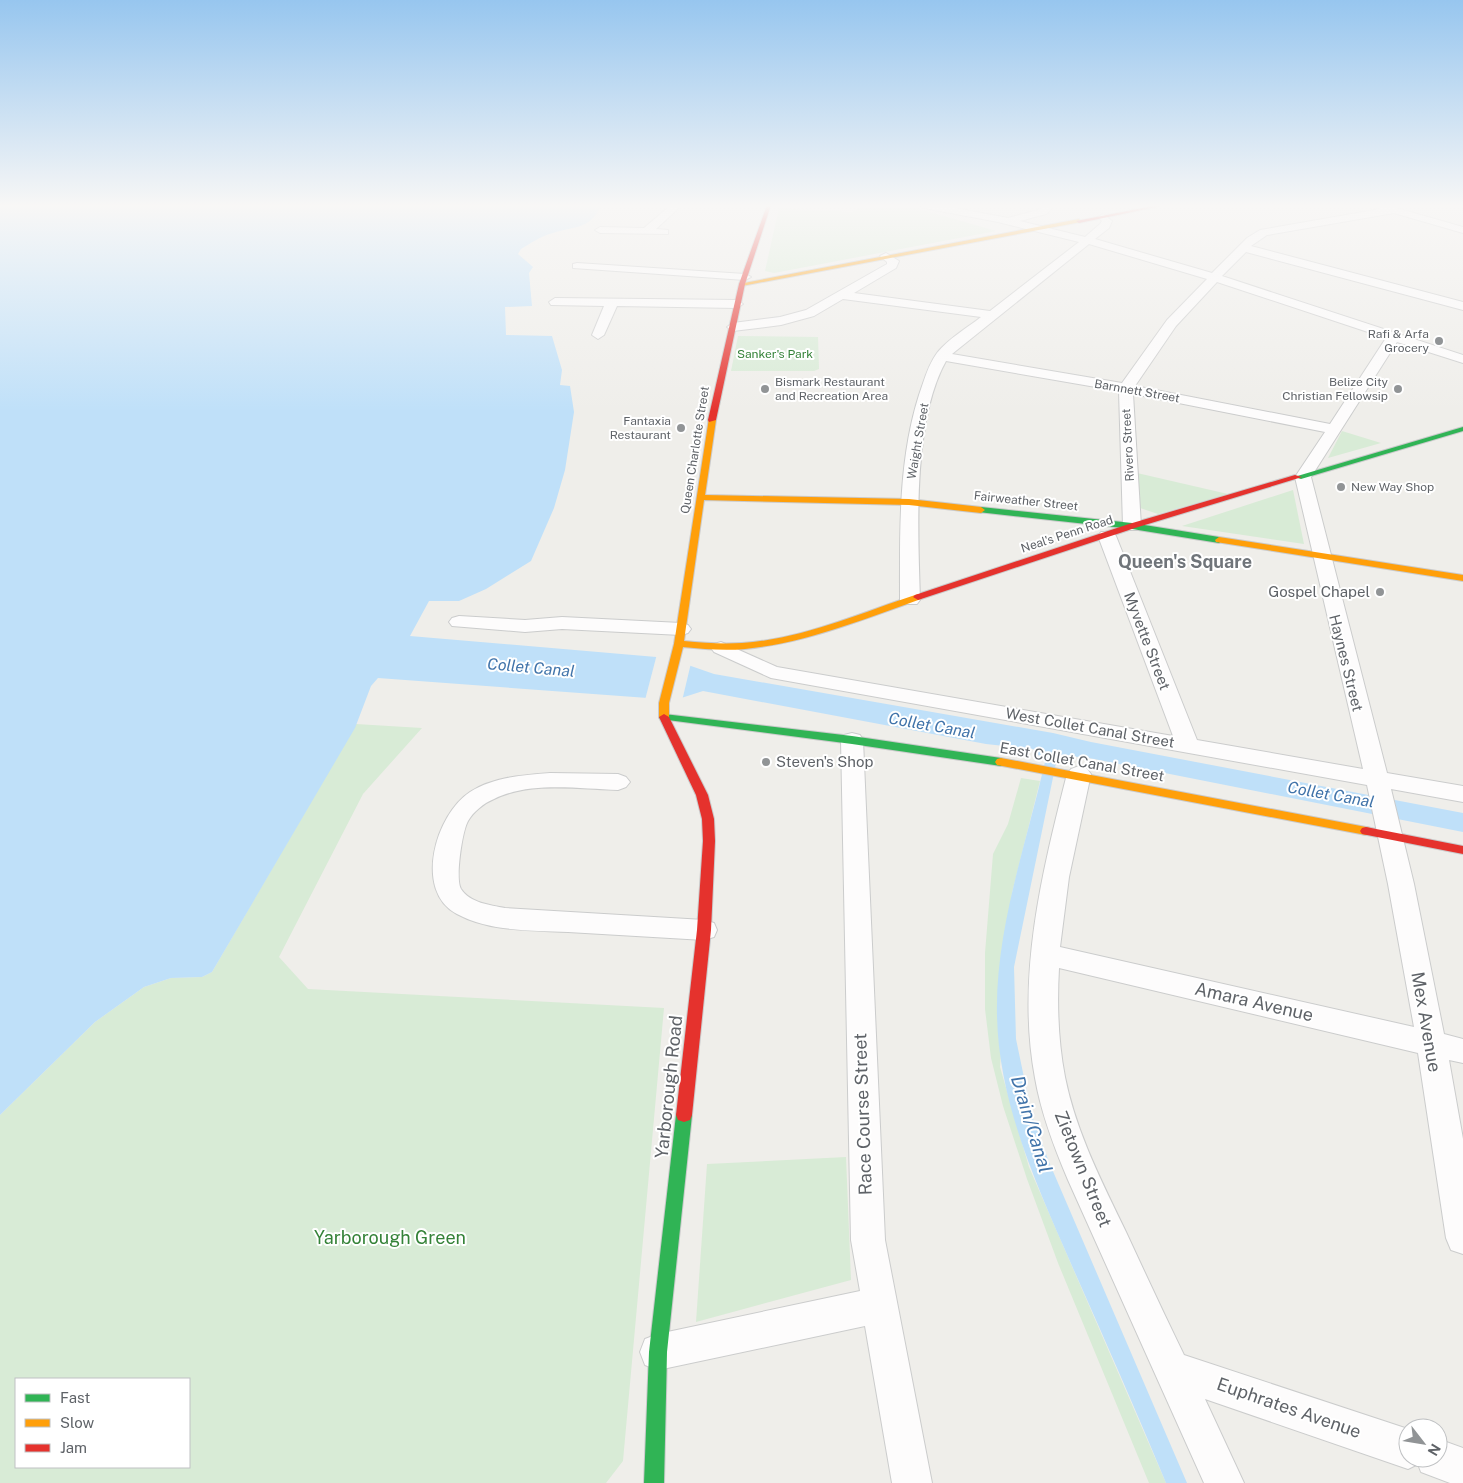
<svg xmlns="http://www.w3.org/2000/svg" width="1463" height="1483" viewBox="0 0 1463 1483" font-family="'Public Sans',sans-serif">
<rect width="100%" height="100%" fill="#efeeea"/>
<!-- green -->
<g fill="#d8ebd6" fill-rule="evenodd">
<path d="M863 205H906L996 231 774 273 765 271 779 208 853 212Z"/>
<path d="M738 336 818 337 819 369 814 371H731Z"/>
<path d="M1342 431 1381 443 1328 458Z"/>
<path d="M1137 473 1228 494 1158 514 1140 508Z"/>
<path d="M1293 490 1304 544 1182 526Z"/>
<path d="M356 724 422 728 363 794 279 957 308 989 664 1008 623 1461 606 1483H0V1115L95 1022 144 987 171 978 202 977 212 972ZM16 1379H189V1467H16Z"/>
<path d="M1021 778 1040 781 1012 893 1000 1067 1029 1167 1166 1483H1149L1058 1263 1027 1179 1003 1106 991 1058 985 1009V953L993 854 1008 824Z"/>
<path d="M846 1157 851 1280 696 1322 707 1164Z"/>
</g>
<!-- water -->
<path fill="#bfe0f9" d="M0 205H599L600 208C588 230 574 226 553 233 541 236 531 243 521 249L518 254 533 267 529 273 532 306 505 307 506 335 552 336 562 370 560 385 570 386 574 412 565 470 554 508 531 561 486 589 459 601H429L410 636 668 658 714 674 1053 733 1091 742 1463 813V832L1089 758 1067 756 1056 763 1014 967 1016 1039 1032 1116 1049 1162 1187 1483H1166C1136 1410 1104 1338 1072 1266 1037 1185 999 1105 997 1016 995 930 1026 845 1045 762L1033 749 986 744 703 691 675 700 378 678 371 686 355 728 212 972 202 977 171 978 144 987 95 1022 0 1115Z"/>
<!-- pier -->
<path fill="#efeeea" d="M657 654 669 655 691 663 682 701 675 703 645 700Z"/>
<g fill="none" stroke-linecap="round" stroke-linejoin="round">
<defs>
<g id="street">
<path d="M671 205H682L656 229 668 230V234L600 233 595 230 600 227 644 228Z"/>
<path d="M919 205H939L1008 218 1038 210 1045 205H1056L1046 214 1020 221 1085 237 1100 224 1102 221 1098 217 1103 214 1112 221 1109 228 1095 239 1212 273 1247 238 1260 230 1380 209 1376 208V205H1386L1463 227V233L1394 213 1267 235 1251 246 1463 302V310L1246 252 1222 276 1463 355V363L1397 342 1311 477 1387 773 1463 786V802L1391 789 1414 884 1444 1034 1463 1039V1063L1449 1060 1463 1139V1254L1451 1250 1446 1238 1418 1053 1059 968C1057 1004 1058 1041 1065 1077 1076 1132 1102 1182 1126 1232 1145 1273 1164 1314 1184 1355L1408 1429V1458H1438V1439L1463 1448V1483H1450L1421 1472 1418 1464 1408 1469 1205 1399 1244 1483H1204L1068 1180C1054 1147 1041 1113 1035 1078 1016 977 1042 872 1067 774L1071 769 1079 766 1087 769 1091 774 1069 877 1060 947 1414 1027 1388 884 1367 785 771 678 714 652 711 648 714 644 721 642 777 667 1173 736 1098 536 1101 532H1113L1116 536 1197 740 1363 769 1295 477 1325 432 1133 394 1141 526 1138 530H1126L1123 526 1119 391 946 361C912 422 918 531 920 600L917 604H903L900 600C900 531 898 461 919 395 924 381 928 365 937 353 948 339 967 328 981 317L843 299 814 316 781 325 733 331 727 327 733 323 780 317 806 310 887 264V262L880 256 886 253 899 261 896 268 854 293 990 311 1079 242 998 222 924 208ZM1089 244 1207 279 1167 320 1122 383 952 354ZM1217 282 1386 338 1330 424 1135 386 1176 326Z"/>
<path d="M577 263 745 274 751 277 745 280 573 268V264Z"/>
<path d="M555 298 737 300 743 304 737 308 617 306 604 335 598 339 592 335 604 306 551 305 549 302Z"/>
<path d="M459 616 525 620 562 617 681 623 688 625 691 629 688 633 681 635 562 629 525 632 452 626 449 622 452 618Z"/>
<path d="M852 733 860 735 863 740 885 1240 932 1483H892L865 1326 658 1370 645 1365 640 1352 645 1339 658 1334 860 1291 851 1240 841 740 844 735Z"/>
<path d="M550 773 618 774 626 777 630 782 626 787 618 790C579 789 530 781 494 799 484 803 473 812 468 821 462 832 455 879 461 889 470 903 490 905 505 908L704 920 714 923 717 930 714 937 704 940C659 937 613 935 568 932 532 930 490 932 457 914 413 891 436 814 470 792 493 777 524 775 550 773Z"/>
</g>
<g id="fast">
<path d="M1463 427V431L1301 479 1294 477Z"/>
<path d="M981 507 1132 523 1219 537 1223 540 1219 543 1132 529 978 512V508Z"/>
<path d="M664 714 852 736 1001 758 1007 762 1001 766 852 744 660 719 659 717Z"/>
<path d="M684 1108 690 1110 692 1115 667 1352 664 1483H644L649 1352 676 1115 678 1110Z"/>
</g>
<g id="slow">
<path d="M1079 219 1081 222 742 286 739 284Z"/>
<path d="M709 418 716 420 705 495 909 499 981 507 985 510 981 513 909 505 704 500 684 641C703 643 723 644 742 643 802 639 858 614 915 595L918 594 923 597 921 599C864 619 806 643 745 649 724 651 704 649 683 647L669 703V717L664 720 659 717V703L674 644Z"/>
<path d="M1219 537 1463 575V581L1216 542 1215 540Z"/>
<path d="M1001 758 1366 827 1370 828 1372 831 1370 834 1366 835 997 765 995 762 997 759Z"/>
</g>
<g id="jam">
<path d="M767 205H771L745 284 716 420 709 422 708 420 739 284Z"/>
<path d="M1158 205H1166L1079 223 1076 221Z"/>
<path d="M1295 475 1302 477 1135 528 921 599 918 600 913 597 915 595 1129 524Z"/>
<path d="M664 714 669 717 708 795 714 819 715 841 711 930 692 1115 690 1120 684 1122 678 1120 676 1115 697 930 703 841 702 819 696 795 659 717Z"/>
<path d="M1366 827 1463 846V854L1362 834 1360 831 1362 828Z"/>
</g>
</defs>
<!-- street casing -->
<use href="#street" stroke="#cbcccc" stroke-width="2"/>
<!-- fast casing -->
<use href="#fast" stroke="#cacacb" stroke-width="2"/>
<!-- slow casing -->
<use href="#slow" stroke="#cacacb" stroke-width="2"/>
<!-- jam casing -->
<use href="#jam" stroke="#cacacb" stroke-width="2"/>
<!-- street -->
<use href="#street" fill="#fdfcfc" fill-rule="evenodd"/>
<!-- fast -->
<use href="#fast" fill="#30b455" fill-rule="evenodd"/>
<!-- slow -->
<use href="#slow" fill="#ff9f0a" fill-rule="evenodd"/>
<!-- jam -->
<use href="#jam" fill="#e5322d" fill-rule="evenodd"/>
</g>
<!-- sky -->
<linearGradient id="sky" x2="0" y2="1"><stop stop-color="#97c6ef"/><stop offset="0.5" stop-color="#f8f7f6"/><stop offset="1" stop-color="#f8f7f6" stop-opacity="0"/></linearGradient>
<rect width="1463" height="412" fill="url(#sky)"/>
<!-- markers -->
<g fill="#919496" stroke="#fff" stroke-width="2">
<circle cx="1439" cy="341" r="5"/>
<circle cx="765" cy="389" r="5"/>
<circle cx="1398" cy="389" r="5"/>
<circle cx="681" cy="428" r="5"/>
<circle cx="1341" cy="487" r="5"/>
<circle cx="1380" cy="592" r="5"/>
<circle cx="766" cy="762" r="5"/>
</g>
<g text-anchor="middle" stroke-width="4" stroke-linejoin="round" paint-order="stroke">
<!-- far-poi labels -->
<g font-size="12" fill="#5f6368" stroke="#fff" text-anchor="end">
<text x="1429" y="338">Rafi &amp; Arfa<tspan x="1429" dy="14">Grocery</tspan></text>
<text x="775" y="386" text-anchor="start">Bismark Restaurant<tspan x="775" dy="14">and Recreation Area</tspan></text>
<text x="1388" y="386">Belize City<tspan x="1388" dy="14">Christian Fellowsip</tspan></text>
<text x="671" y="425">Fantaxia<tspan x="671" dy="14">Restaurant</tspan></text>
<text x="1351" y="491" text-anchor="start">New Way Shop</text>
</g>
<!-- far-park labels -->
<g font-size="12" fill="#348238" stroke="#fff">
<text x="775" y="358">Sanker's Park</text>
</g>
<!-- far-street labels -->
<g font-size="12" fill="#5f6368" stroke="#fff">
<text transform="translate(1137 391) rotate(10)" y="4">Barnnett Street</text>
<text transform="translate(918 441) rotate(-80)" y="4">Waight Street</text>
<text transform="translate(1128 445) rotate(-93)" y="4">Rivero Street</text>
<text transform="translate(695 450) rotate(-81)" y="4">Queen Charlotte Street</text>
<text transform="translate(1026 501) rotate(6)" y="4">Fairweather Street</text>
<text transform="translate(1067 534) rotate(-18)" y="4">Neal's Penn Road</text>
</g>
<!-- poi labels -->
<g font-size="15" fill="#5f6368" stroke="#fff" text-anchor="end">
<text x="1370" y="597">Gospel Chapel</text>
<text x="776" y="767" text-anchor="start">Steven's Shop</text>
</g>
<!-- street labels -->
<g font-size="15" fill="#5f6368" stroke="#fff">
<text transform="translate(1147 641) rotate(69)" y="5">Myvette Street</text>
<text transform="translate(1346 663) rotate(76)" y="5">Haynes Street</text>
<text transform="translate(1090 728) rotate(10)" y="5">West Collet Canal Street</text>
<text transform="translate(1082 762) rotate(10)" y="5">East Collet Canal Street</text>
</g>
<!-- water labels -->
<g font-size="16" font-style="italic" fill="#4174aa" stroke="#fff">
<text transform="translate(531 667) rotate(5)" y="6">Collet Canal</text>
<text transform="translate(932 725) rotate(10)" y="6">Collet Canal</text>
<text transform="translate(1331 794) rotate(10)" y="6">Collet Canal</text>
</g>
<!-- quarter labels -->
<g font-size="18" font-weight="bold" fill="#70757a" stroke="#fff">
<text x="1185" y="568">Queen's Square</text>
</g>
<!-- near-street labels -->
<g font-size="18" fill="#5f6368" stroke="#fff">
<text transform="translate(1254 1002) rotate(13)" y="6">Amara Avenue</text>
<text transform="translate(1426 1022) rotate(80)" y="6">Mex Avenue</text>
<text transform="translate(669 1087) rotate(-84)" y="6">Yarborough Road</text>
<text transform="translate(863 1114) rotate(-92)" y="6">Race Course Street</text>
<text transform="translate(1083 1169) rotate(68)" y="6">Zietown Street</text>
<text transform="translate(1289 1408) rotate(19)" y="6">Euphrates Avenue</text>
</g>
<!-- near-park labels -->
<g font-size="18" fill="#348238" stroke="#fff">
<text x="390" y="1244">Yarborough Green</text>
</g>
<!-- near-water labels -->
<g font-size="19" font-style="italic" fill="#4174aa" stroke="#fff">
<text transform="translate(1032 1124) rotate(73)" y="7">Drain/Canal</text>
</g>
</g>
<!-- legend -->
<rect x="15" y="1378" width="175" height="90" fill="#ffffff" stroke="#bfc1c3"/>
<rect x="25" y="1394" width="25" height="8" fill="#30b455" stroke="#bfc1c3"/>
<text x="60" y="1403" font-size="15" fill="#5f6368">Fast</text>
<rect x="25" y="1419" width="25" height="8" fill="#ff9f0a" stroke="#bfc1c3"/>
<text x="60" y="1428" font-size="15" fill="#5f6368">Slow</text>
<rect x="25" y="1444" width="25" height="8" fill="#e5322d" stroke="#bfc1c3"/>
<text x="60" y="1453" font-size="15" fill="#5f6368">Jam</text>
<!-- north arrow -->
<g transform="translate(1423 1443) rotate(121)"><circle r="24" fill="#ffffff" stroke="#bfc1c3"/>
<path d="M0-4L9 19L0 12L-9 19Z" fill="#919496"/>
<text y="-8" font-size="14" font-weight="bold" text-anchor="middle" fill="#5f6368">N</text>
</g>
</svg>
